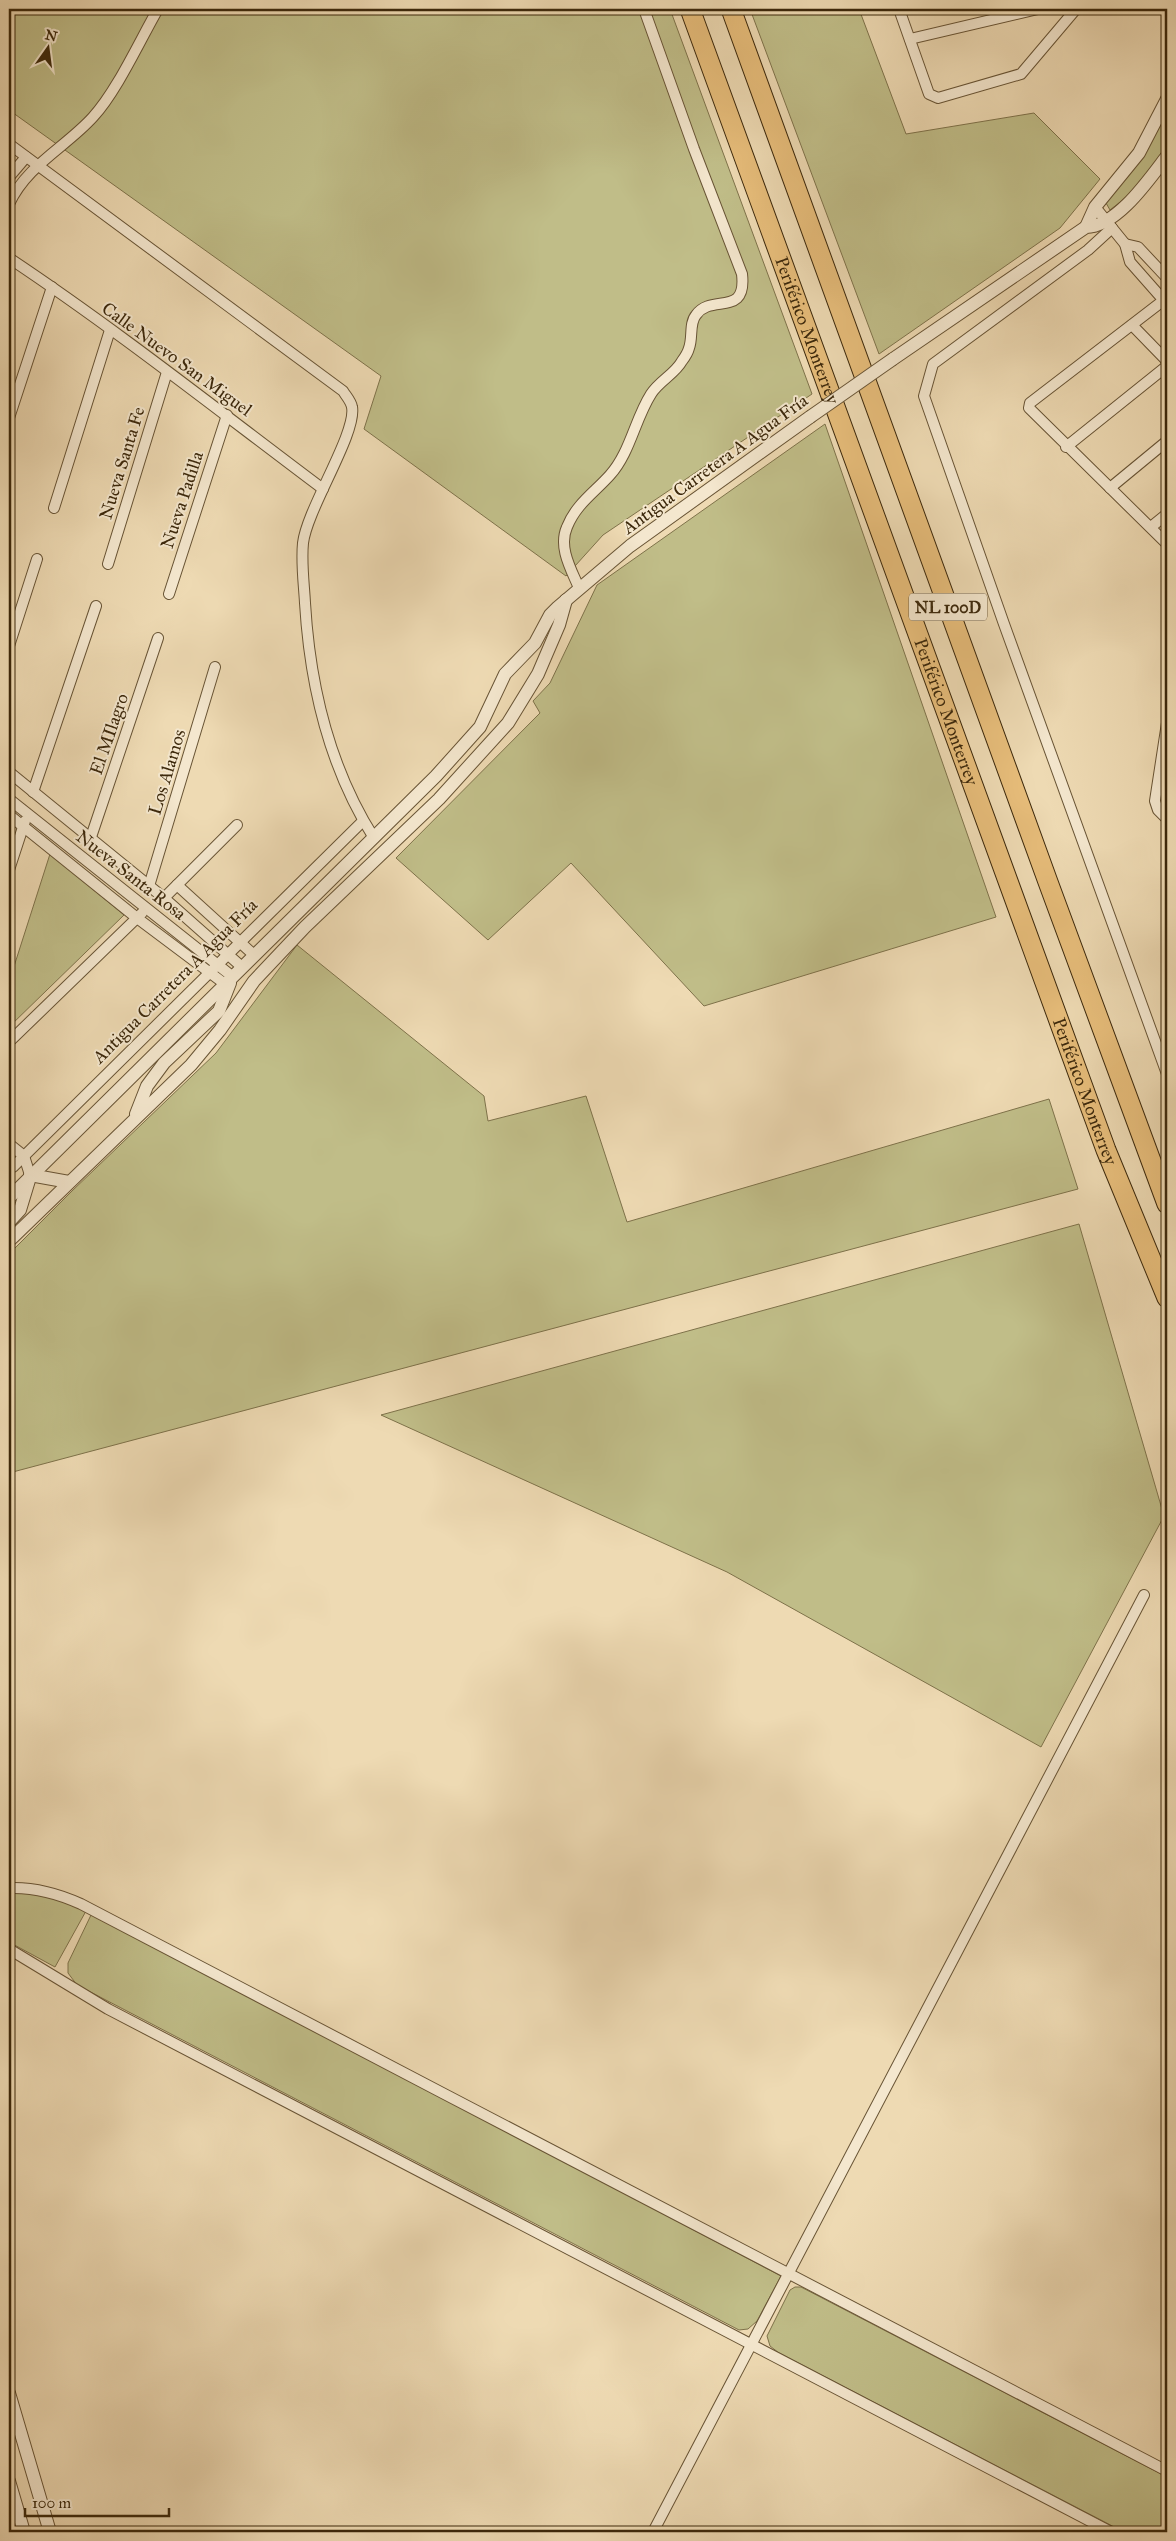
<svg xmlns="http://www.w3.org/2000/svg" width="1176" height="2541" viewBox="0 0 1176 2541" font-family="'IM FELL Great Primer',serif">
<rect width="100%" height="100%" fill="#eedab3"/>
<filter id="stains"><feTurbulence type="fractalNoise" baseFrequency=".004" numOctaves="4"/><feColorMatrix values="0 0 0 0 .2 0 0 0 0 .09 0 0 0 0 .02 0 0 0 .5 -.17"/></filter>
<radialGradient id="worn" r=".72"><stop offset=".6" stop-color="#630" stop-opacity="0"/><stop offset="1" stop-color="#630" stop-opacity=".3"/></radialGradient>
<!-- green -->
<g fill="#c0bd88" stroke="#7e724a">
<path d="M9 9H670L812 394 603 535 566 576 364 429 381 376 9 110Z"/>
<path d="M750 9H859L906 134 1034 113 1100 179 1060 228 879 354Z"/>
<path d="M1167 113V153L1143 184 1110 210 1106 203Z"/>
<path d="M825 424 996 917 704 1006 571 863 488 940 396 858 540 713 533 701 550 683 597 585Z"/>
<path d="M50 854 124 915 9 1027V982Z"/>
<path d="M297 945 484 1096 488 1121 586 1096 627 1222 1049 1099 1078 1189 9 1473V1254L72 1191 216 1053Z"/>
<path d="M1079 1224 1164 1516 1041 1747 727 1572 381 1415Z"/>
<path d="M38 1892 86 1911 55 1967 9 1942V1893Z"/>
<path d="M91 1915 99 1916 781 2276 757 2321 748 2329 739 2330 77 1985 68 1973V1963Z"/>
<path d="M795 2287H801L1167 2477V2532H1124L779 2353 770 2346 767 2336 790 2290Z"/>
</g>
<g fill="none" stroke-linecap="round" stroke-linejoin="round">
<defs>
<g id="minor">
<path d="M899 9 929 94 938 98 1021 74 1076 9"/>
<path d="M910 39 1038 9"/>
<path d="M9 144 343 391C346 396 351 401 352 407 357 433 307 509 303 543 301 563 304 584 305 603 310 687 329 767 374 838"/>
<path d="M9 177 26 157"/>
<path d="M9 204C27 165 66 147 93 117 117 91 140 40 158 9"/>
<path d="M1095 207 1125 244 1130 262 1167 304"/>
<path d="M1112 228 1088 250 933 364 924 396 1004 624 1167 1074"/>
<path d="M1125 244 1138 247 1167 278"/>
<path d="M9 258C117 330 219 411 323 489"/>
<path d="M1164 300 1030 403 1029 408 1167 544"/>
<path d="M1132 325 1167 361"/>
<path d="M9 418 52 287"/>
<path d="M1066 447 1167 366"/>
<path d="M1110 488 1167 441"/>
<path d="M54 508 110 330"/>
<path d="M1151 527 1167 514"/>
<path d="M108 564 167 372"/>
<path d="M579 588C571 569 558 547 567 527 576 504 595 492 610 475 630 453 635 419 651 394 659 381 675 374 682 361 685 357 688 352 689 348 693 338 689 323 696 315 711 293 747 318 742 274L694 149 644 9"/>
<path d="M169 594 227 415"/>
<path d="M9 646 37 559"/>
<path d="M1167 723 1155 801 1158 810 1167 819"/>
<path d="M9 772 164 898 242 967"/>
<path d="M33 792 96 606"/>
<path d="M9 799 233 977"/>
<path d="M9 815 137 918 225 984"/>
<path d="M90 840 158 638"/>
<path d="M9 870 25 821"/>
<path d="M177 885 254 955"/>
<path d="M149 886 215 667"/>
<path d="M164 898 237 825"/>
<path d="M9 1042 142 913"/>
<path d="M9 1144 24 1156 30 1175"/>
<path d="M13 1167 363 821"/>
<path d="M9 1888C35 1887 57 1893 81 1904 443 2093 805 2283 1167 2471"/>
<path d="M9 1949 108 2009 1111 2532"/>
<path d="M653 2532 1144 1595"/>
</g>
<g id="tertiary">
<path d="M1086 227 1095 207 1139 153 1167 99"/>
<path d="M893 359 1086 227C1117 227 1150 178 1167 156"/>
<path d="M136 1114 147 1086 164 1063 219 1011 230 983"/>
<path d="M30 1175 69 1182"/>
<path d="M9 1198 436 776 480 727 505 674 535 643 550 615 558 607 630 546 810 417"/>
<path d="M9 1222 20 1210 30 1177"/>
<path d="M9 1241 191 1065 220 1030 254 981 305 927 439 799 508 723 538 674 559 625 566 600"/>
<path d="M9 2393 50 2532"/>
<path d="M9 2481 24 2532"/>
</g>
<g id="motorway">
<path id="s1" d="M690 9 1106 1150 1167 1298"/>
<path d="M731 9 1048 882 1167 1204"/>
</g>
</defs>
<!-- minor casing -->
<use href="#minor" stroke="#685435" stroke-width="12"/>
<!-- tertiary casing -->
<use href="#tertiary" stroke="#685435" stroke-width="14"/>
<!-- motorway casing -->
<use href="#motorway" stroke="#3c280b" stroke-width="21"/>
<!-- minor -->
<use href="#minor" stroke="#f4e7ce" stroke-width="10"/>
<!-- tertiary -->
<use href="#tertiary" stroke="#f4e7ce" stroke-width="12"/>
<!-- motorway -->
<use href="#motorway" stroke="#e7bd7a" stroke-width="19"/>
<defs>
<path id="tertiary-bridge" d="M810 417 893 359"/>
</defs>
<!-- tertiary-bridge casing -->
<use href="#tertiary-bridge" stroke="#685435" stroke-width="14" stroke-linecap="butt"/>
<!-- tertiary-bridge -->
<use href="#tertiary-bridge" stroke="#f4e7ce" stroke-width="12"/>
</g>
<g text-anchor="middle" stroke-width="4" stroke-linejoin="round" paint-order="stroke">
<!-- shield labels -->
<rect fill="#f4e7ce" stroke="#736146" stroke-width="1" x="909" y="593.5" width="78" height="27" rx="4"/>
<g font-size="16" font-weight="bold" fill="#3c280b">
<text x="948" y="613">NL 100D</text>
</g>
<!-- street labels -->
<g font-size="18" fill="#3c280b" stroke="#f4e7ce">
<text dy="6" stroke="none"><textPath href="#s1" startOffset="342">Periférico Monterrey</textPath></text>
<text transform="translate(177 359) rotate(36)" y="6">Calle Nuevo San Miguel</text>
<text transform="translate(122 463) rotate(-73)" y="6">Nueva Santa Fe</text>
<text transform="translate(715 464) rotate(-36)" y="6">Antigua Carretera A Agua Fría</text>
<text transform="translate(182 500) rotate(-72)" y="6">Nueva Padilla</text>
<text dy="6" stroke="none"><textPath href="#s1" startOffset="748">Periférico Monterrey</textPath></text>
<text transform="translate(109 734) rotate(-71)" y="6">El MIlagro</text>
<text transform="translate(167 772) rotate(-73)" y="6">Los Alamos</text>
<text transform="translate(131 875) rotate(38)" y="6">Nueva Santa Rosa</text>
<text transform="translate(175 981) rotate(-45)" y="6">Antigua Carretera A Agua Fría</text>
<text dy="6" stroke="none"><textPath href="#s1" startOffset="1152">Periférico Monterrey</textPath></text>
</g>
</g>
<!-- margin -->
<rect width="1176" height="2541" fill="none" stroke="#eedab3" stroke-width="30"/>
<rect x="10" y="10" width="1156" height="2521" fill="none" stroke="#3c280b" stroke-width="2.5"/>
<rect x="15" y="15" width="1146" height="2511" fill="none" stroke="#3c280b"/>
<!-- north arrow -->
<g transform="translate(48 48) rotate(14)" stroke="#f4e7ce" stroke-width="4" paint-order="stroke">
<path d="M0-4L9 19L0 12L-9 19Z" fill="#3c280b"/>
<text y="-8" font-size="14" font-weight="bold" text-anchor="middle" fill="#3c280b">N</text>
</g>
<!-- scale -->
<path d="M25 2508v8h144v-8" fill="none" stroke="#3c280b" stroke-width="2.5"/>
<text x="32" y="2508" font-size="15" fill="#3c280b" stroke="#f4e7ce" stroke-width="4" paint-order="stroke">100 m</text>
<rect width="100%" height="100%" filter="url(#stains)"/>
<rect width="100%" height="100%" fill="url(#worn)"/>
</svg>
